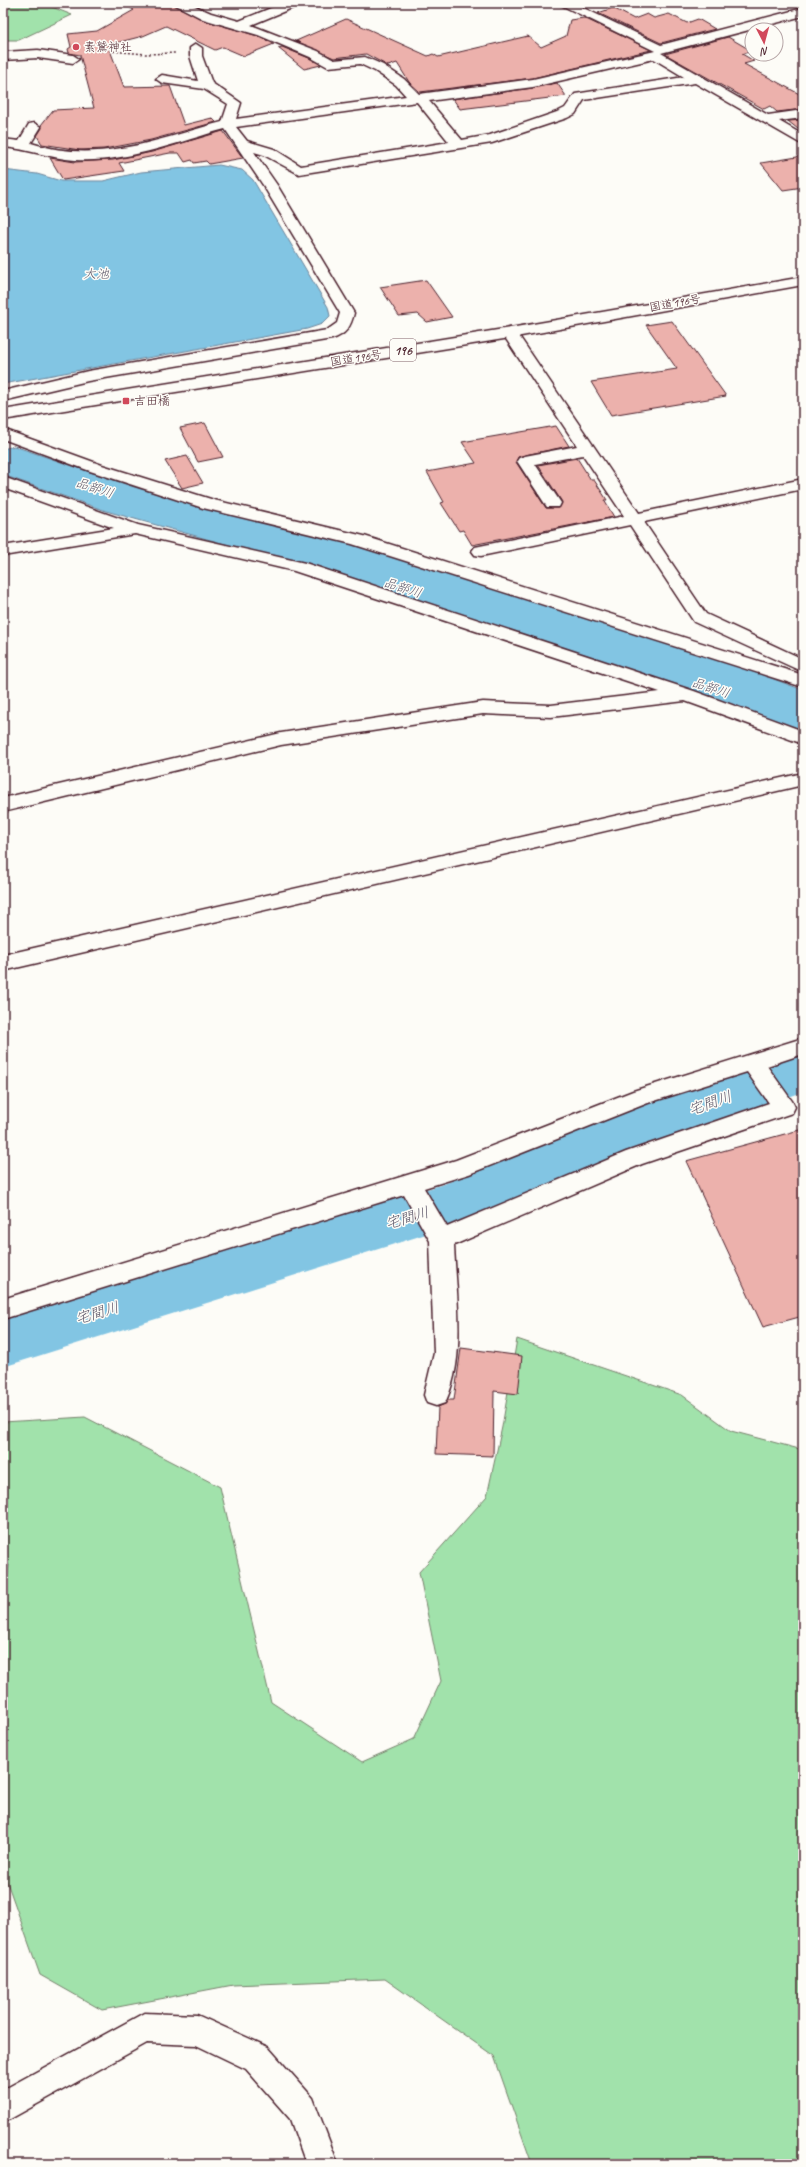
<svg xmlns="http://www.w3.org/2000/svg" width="806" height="2167" viewBox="0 0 806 2167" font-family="Caveat,'Klee One',sans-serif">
<rect width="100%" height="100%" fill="#fdfcf7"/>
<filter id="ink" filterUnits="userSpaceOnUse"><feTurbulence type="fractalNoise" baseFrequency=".025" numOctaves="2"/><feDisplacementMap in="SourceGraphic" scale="8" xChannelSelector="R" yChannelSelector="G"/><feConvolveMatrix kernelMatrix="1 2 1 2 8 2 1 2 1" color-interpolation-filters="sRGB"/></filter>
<g filter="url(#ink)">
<!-- green -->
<g fill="#a1e2ab" stroke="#76806b">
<path d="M3 3H42L72 15 19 40H3Z"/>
<path d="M517 1339 682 1395 731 1431 803 1450V2164H532L494 2056 385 1979 233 1985 102 2010 40 1975 3 1871V1612L9 1565 3 1560V1422L85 1417 220 1487 271 1702 362 1762 414 1739 441 1681 419 1572 487 1496 502 1427Z"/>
</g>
<!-- water -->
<g fill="#82c5e3" stroke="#6c8399">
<path d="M219 165 242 170 253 180 328 307 330 316 322 324 307 329 3 384V170L37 174 61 181H103L141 172Z"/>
<path d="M14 446 134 487 225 513 366 547 717 658 803 690V734L232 546 106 511 3 475V449Z"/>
</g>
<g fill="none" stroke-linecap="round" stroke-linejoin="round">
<!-- river -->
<path fill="#82c5e3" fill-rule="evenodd" d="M803 1052V1092L719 1121 474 1219 3 1367V1317L444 1184 681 1091Z"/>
</g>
<!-- building -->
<g fill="#ecb1ac" stroke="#4a1f2b">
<path d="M121 3H171L203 20 258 36 274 44 244 56 223 47 215 50 166 26 143 36 108 45 124 87 170 86 184 125 212 118 216 122 151 140 104 149 80 150 42 144 37 136 42 128 41 125 53 110 94 108 80 55 69 53 68 49 71 47 68 34 97 31 134 10Z"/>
<path d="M613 8 634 19 647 14 654 18 669 14 687 23 698 19 715 29 661 43 598 13Z"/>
<path d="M584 18 651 50 533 78 420 92 409 82 397 63 388 66 366 54 334 58 296 41 346 19 428 56 433 54 438 57 528 36 541 47 566 36 570 20Z"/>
<path d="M728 37 752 51 742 54 754 61 744 64 803 96V109L777 112 770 106 764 109 665 54Z"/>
<path d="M282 47 309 58 321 65 304 69 278 48Z"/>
<path d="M557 83 566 96 460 109 453 99 533 88Z"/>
<path d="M803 120V133L788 121Z"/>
<path d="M223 131 243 158 209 164 206 161 194 163 192 160 185 162 179 153H170L119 163 124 171 63 180 50 158 75 162 113 160 152 152Z"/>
<path d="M803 156V187L783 190 761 163Z"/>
<path d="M426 280 452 317 427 322 418 314 399 316 380 287Z"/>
<path d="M672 321 726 396 611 415 591 382 677 369 646 325Z"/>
<path d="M205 423 223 457 198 462 180 428Z"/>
<path d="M556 426 569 446 525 455 518 457 516 462 546 508H559L562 502 538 465 577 458 591 480H594L607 500H604L614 517 472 545 463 530 459 531 441 503 444 502 427 472 476 463 462 442Z"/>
<path d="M187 456 203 483 182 488 165 461Z"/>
<path d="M803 1129V1316L763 1327 686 1161Z"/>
<path d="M461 1348 522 1356 518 1394 494 1391 493 1456 436 1454 438 1407 445 1404 448 1400H454Z"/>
</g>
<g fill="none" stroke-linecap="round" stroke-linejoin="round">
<defs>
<g id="street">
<path d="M172 3H188L211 13 239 21 283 3H299L297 6 251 25 318 51 334 60 365 57 383 65 404 79 419 94 533 79 655 51 557 3H573L661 45 803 8V16L661 53 768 115 803 110V118L779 121 803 135V145L695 83 584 100 575 114 567 118 492 143 299 174 264 155 254 152 277 185 354 313C351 326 346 335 332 339L88 381 3 401V391L88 371 327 330 337 323 340 313 263 185 225 129C177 142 126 163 75 160 50 158 28 149 3 147V139L19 141 29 124 34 123 41 127 31 143C98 165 158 139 222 122L228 104 204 89 162 83 156 79 162 75 198 81 190 56V48L196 44 202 48V56L212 83 241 103 236 119 406 96 396 85 375 71 360 64 328 67 310 57 258 35 203 19ZM654 59 684 77 575 94 565 108 557 112 490 135 462 140 429 101 533 87ZM417 102 449 142 301 166 274 149 247 141 236 127Z"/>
<path d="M38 50 73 55 79 59 73 63 38 58 3 60V52Z"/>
<path d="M510 328 515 330 639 513 803 479V489L644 522 706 614 803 659V672L694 622 630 525 481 556 475 555 472 551 475 547 624 516 583 455 535 464 561 503 559 507H547L517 461 519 458 525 456 577 446 502 333 505 330Z"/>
<path d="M3 429 102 465 214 500 364 536 803 675V687L352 544 203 508 90 471 3 439Z"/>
<path d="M3 477 138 525 305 563 694 691 803 731V744L685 701 551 717 483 714 281 745 3 812V798L281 733 483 702 551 705 660 692 294 571 135 534 3 556V546L114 528 3 488Z"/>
<path d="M803 773V785L3 971V955Z"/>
<path d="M803 1038V1054L767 1066 792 1101 795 1107 792 1113 642 1164 454 1245C456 1295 467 1357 445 1403L436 1406 427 1403 424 1395 434 1353 430 1241 404 1195 3 1319V1299L456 1160 633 1091ZM747 1072 769 1103 626 1152 447 1227 424 1188 469 1174 648 1103Z"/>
<path d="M144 2013 197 2015 268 2047 313 2098 338 2164H306L290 2119 246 2069 196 2045 147 2043 3 2123V2090Z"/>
</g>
<path id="highway" d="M803 277V285L510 338 3 420V410L510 328Z"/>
</defs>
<!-- street casing -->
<use href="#street" stroke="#4a1f2b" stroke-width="3"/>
<!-- highway casing -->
<use href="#highway" stroke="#4a1f2b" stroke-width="3"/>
<!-- path -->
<path stroke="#4a1f2b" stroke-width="1.5" stroke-dasharray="2 2" stroke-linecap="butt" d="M97 50 146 54 175 53"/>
<!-- street -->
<use href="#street" fill="#fdfcf7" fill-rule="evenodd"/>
<!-- highway -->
<use href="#highway" fill="#fdfcf7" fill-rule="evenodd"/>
</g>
</g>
<!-- markers -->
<g fill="#d1495b" stroke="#fdfcf7" stroke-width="1.5">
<circle cx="76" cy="47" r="4"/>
<rect x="122" y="397" width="8" height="8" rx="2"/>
</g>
<g text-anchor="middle" stroke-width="3" stroke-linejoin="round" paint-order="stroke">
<!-- far-poi labels -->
<g font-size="12" fill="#4a1f2b" stroke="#fdfcf7" text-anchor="start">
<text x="84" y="51">素鷲神社</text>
<text x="134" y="405">吉田橋</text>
</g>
<!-- far-street labels -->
<g font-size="12" fill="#4a1f2b" stroke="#fdfcf7">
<text transform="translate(675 303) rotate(-10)" y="4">国道196号</text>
<text transform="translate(356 358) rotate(-9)" y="4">国道196号</text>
</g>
<!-- far-water labels -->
<g font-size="13" font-style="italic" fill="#5e596b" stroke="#fdfcf7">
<text x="96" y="278">大池</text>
<text transform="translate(95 487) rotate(18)" y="5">品部川</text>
<text transform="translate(403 587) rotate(18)" y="5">品部川</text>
<text transform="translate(711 687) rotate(18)" y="5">品部川</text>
</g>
<!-- shield labels -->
<rect fill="#fdfcf7" stroke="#806168" stroke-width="1" x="390" y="339" width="26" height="22" rx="3"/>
<g font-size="13" font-weight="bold" fill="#4a1f2b">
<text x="403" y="355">196</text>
</g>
<!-- water labels -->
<g font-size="15" font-style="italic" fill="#5e596b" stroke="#fdfcf7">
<text transform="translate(710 1103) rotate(-20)" y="5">宅間川</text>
<text transform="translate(407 1218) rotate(-17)" y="5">宅間川</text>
<text transform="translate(97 1313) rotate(-17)" y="5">宅間川</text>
</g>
</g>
<!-- margin -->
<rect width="806" height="2167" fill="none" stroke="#fdfcf7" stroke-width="16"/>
<rect x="8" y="8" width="790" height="2151" fill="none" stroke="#4a1f2b" stroke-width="1.5" filter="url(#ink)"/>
<!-- north arrow -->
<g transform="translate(764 42) rotate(174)"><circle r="19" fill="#fdfcf7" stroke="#b5a4a5"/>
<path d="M0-3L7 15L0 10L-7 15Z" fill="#d1495b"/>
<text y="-6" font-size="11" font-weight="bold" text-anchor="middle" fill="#4a1f2b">N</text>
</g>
</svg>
